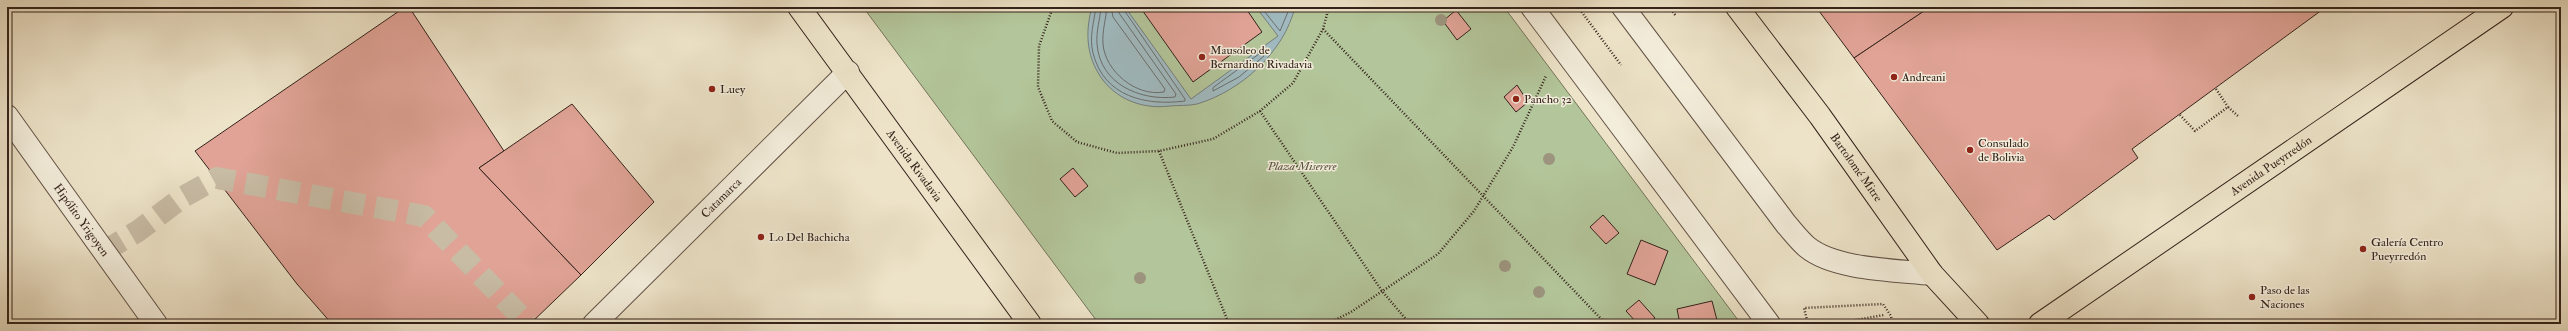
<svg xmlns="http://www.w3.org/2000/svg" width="2568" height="331" viewBox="0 0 2568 331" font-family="'IM FELL Double Pica',serif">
<rect width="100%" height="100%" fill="#ede3c8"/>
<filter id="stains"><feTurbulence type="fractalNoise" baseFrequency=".005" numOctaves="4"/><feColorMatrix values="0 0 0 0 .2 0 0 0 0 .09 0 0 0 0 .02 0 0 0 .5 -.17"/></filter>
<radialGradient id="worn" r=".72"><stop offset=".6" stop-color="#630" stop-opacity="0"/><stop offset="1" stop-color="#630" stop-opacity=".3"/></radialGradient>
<!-- green -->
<path fill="#b3c59a" stroke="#74745a" d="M863 7H1504L1741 324H1099Z"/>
<!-- water -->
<path fill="#a0bbc1" stroke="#757e7f" d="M1092 7H1125L1191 99 1278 36 1256 7H1295C1284 52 1241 91 1197 104 1188 106 1179 105 1170 106 1140 110 1110 97 1096 69 1086 50 1086 28 1092 7Z"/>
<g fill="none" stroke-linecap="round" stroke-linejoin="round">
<!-- shore -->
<g stroke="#6a6e6e" stroke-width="1">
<path d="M1096 7C1094 22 1089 37 1093 53 1104 97 1146 106 1185 101V99L1122 7"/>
<path d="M1101 7C1100 20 1096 31 1097 44 1100 84 1140 101 1175 97L1176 94 1119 13 1117 7"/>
<path d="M1107 7C1106 19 1102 31 1103 44 1105 71 1136 97 1164 92L1165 89 1113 17 1111 7"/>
<path d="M1261 7 1280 31 1290 7"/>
<path d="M1261 53 1264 56 1239 77 1213 91V88Z"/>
</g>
</g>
<!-- building -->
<g fill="#e0a396" stroke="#34221b">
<path d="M405 7H409L504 151 479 168 581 275 530 324H332L297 284 195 151Z"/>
<path d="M1140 7H1245L1262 32 1193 82Z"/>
<path d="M1816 7H1930L1854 58Z"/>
<path d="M1930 7H2326L2132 149 2138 158 2054 220 2049 215 1997 250 1854 58Z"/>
<path d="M1456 10 1471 29 1457 40 1443 21Z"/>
<path d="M1517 85 1528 102 1516 112 1504 97Z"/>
<path d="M572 104 654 202 581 275 479 168Z"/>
<path d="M1073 168 1088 186 1075 197 1060 179Z"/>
<path d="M1603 215 1619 233 1606 244 1590 227Z"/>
<path d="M1641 240 1668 251 1655 285 1627 274Z"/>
<path d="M1639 300 1655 318 1647 324H1638L1626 311Z"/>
<path d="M1712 301 1718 324H1680L1677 309Z"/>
</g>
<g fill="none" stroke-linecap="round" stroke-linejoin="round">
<!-- minor-tunnel -->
<path stroke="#c8bca5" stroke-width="22" stroke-dasharray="22 11" stroke-linecap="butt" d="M103 252 138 231 183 197 217 178 424 216 528 324"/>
<defs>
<g id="minor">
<path d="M1532 7 1769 324"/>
<path d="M1623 7 1786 224C1793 232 1799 240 1807 247 1835 270 1896 270 1932 274"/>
<path id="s1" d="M7 116 156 324"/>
<path id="s2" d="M594 324 848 72"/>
</g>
<g id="major">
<path id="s3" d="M799 7 1030 324"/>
<path id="s4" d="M1737 7 1820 116 1932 274 1978 324"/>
<path id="s5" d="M2040 324 2502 7"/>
</g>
</defs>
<!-- minor casing -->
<use href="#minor" stroke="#625246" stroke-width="24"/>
<!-- major casing -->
<use href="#major" stroke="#34221b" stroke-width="24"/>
<!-- path -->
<g stroke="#34221b" stroke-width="2.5" stroke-dasharray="1 2" stroke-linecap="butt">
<path d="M1053 7 1039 46 1038 87 1052 121 1077 142 1117 153 1159 151 1213 139 1260 111 1293 83 1323 29 1329 7"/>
<path d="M1578 7 1621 65"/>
<path d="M1669 7 1676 16"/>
<path d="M1323 29 1606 324"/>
<path d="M2216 89 2228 107"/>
<path d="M1260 111 1382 291 1410 324"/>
<path d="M2180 115 2195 131 2228 107 2238 116"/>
<path d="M1159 151 1229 324"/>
<path d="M1327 324 1351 312 1438 254 1474 211 1513 147 1546 76"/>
<path d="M1808 324 1804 308 1883 304 1891 316 1892 324"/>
<path d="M1832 324 1884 315"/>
<path d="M1879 324 1884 323"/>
</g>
<!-- minor -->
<use href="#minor" stroke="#f3eddb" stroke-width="22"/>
<!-- major -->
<use href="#major" stroke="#ede3c8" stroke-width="22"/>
</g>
<!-- trees -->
<g fill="#9c947e">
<circle cx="1441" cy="20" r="6"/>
<circle cx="1549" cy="159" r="6"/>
<circle cx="1505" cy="266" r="6"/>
<circle cx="1140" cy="278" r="6"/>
<circle cx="1539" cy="292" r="6"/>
</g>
<!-- markers -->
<g fill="#8f2418" stroke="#f3eddb" stroke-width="1.5">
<circle cx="1202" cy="57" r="4"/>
<circle cx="1894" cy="77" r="4"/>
<circle cx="712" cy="89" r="4"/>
<circle cx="1516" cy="99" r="4"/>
<circle cx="1970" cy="150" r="4"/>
<circle cx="761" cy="237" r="4"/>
<circle cx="2363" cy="249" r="4"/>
<circle cx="2252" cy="297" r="4"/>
</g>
<g text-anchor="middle" stroke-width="3" stroke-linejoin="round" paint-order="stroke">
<!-- poi labels -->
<g font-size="12" fill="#34221b" stroke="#f3eddb" text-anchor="start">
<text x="1210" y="54">Mausoleo de<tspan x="1210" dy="14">Bernardino Rivadavia</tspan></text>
<text x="1902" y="81">Andreani</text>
<text x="720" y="93">Luey</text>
<text x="1524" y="103">Pancho 32</text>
<text x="1978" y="147">Consulado<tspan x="1978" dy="14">de Bolivia</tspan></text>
<text x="769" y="241">Lo Del Bachicha</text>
<text x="2371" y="246">Galería Centro<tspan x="2371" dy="14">Pueyrredón</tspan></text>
<text x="2260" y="294">Paso de las<tspan x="2260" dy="14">Naciones</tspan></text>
</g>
<!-- street labels -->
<g font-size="12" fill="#34221b" stroke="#f3eddb">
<text dy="4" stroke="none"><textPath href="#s3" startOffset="196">Avenida Rivadavia</textPath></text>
<text dy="4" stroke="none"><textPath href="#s5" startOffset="280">Avenida Pueyrredón</textPath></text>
<text dy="4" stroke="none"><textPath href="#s4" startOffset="200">Bartolomé Mitre</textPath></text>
<text dy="4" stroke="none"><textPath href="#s2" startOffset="179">Catamarca</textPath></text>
<text dy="4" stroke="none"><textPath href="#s1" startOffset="128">Hipólito Yrigoyen</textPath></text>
</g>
<!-- park labels -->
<g font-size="12" font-style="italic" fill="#5a5341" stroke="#f3eddb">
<text x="1302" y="170">Plaza Miserere</text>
</g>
</g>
<!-- margin -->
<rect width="2568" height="331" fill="none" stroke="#ede3c8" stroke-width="24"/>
<rect x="8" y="8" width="2552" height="315" fill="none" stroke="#34221b" stroke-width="2"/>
<rect x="12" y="12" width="2544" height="307" fill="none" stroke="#34221b"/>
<rect width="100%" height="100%" filter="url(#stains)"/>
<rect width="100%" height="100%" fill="url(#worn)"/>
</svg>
